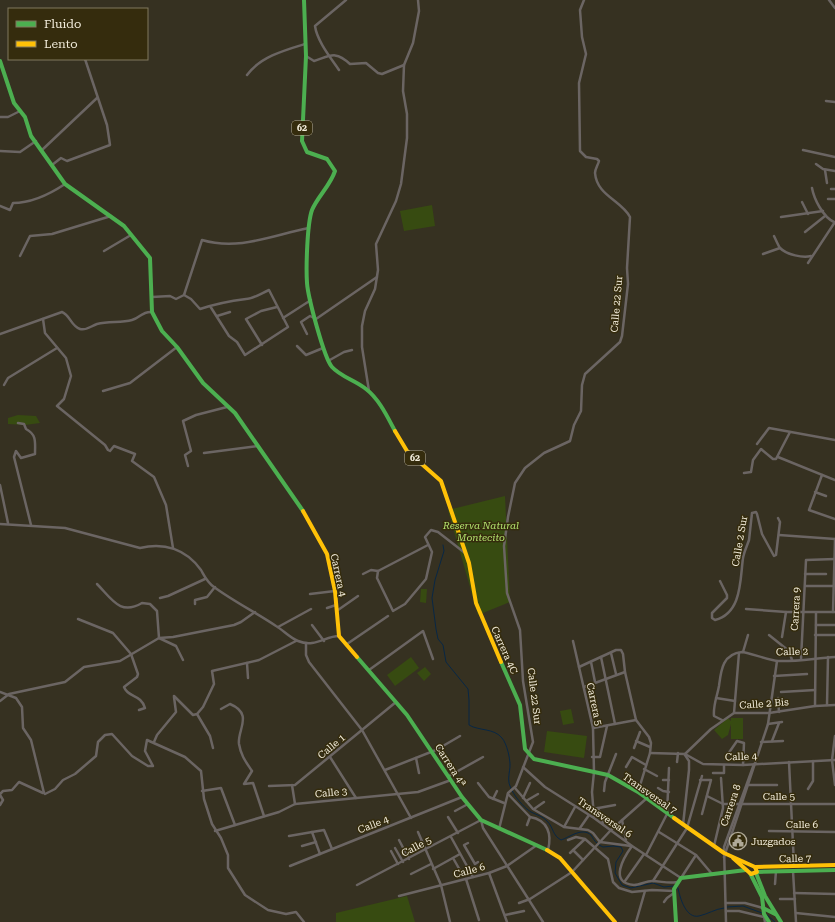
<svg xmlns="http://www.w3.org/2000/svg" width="835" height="922" viewBox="0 0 835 922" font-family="'Roboto Serif',serif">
<rect width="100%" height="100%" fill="#363121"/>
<!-- green -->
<g fill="#374b11">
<path d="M432 205 435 226 404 231 400 211Z"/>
<path d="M18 415 36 416 40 423 25 425 8 424V418Z"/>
<path d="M505 496 510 602 478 615 448 510Z"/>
<path d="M421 589H427L426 603 420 602Z"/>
<path d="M411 657 419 668 395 686 387 675Z"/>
<path d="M425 667 431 674 424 681 417 673Z"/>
<path d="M571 709 574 723 563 725 560 711Z"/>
<path d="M728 718 731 721V718H743V739H731V724L728 735 722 739 714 730Z"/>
<path d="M547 731 587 736 584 758 544 752Z"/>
<path d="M407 896 415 922H336V913Z"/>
</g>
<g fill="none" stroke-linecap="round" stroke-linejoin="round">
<!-- stream -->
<g stroke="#082745" stroke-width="1">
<path d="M443 545 444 551 435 580 432 598 436 629 438 639 443 645 446 662 468 689 469 700V725C479 731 494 728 502 738 507 744 510 758 510 765 510 772 507 779 510 786 513 795 524 808 531 812 537 815 542 816 547 821 554 828 552 835 561 840 570 837 582 827 591 835 593 838 594 841 597 843"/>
<path d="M599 845 603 847 613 846 621 847 623 851 616 862 615 873 622 885 631 888 653 883 664 887 673 886 678 888C680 898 686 919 699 916 708 914 715 909 724 908"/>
<path d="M727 907 743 906 762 913"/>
<path d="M767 915 775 922"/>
</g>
<!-- street -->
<g stroke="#6b6563" stroke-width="2.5">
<path d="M829 0 835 8"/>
<path d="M306 56 314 61C330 56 335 50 350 64L366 63 378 73 382 74 404 65"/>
<path d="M339 70C331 58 317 41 315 26L346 0"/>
<path d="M247 75C260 57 285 50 305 44"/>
<path d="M826 101 835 102"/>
<path d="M0 117H8L20 111"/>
<path d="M42 150 97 98"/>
<path d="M803 150 835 157"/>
<path d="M0 151 20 152 36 141"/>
<path d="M816 164 823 169 835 171"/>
<path d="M52 165 61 158 67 161 110 145 107 125 85 59"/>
<path d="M825 170 827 183"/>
<path d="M812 188C814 199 823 217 834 222"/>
<path d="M831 189H835"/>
<path d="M828 199H835"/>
<path d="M802 202 808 214"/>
<path d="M0 206 10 210 13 203C32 203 50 194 65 184"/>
<path d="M781 217 823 211"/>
<path d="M805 232 825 216"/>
<path d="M774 236C776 240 778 245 780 248 787 255 803 258 811 256"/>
<path d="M104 251 131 235"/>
<path d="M763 254 780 248"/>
<path d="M20 256 30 236 52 234 111 216"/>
<path d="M808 263 835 222"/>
<path d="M184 295 191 299 200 309C215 304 230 301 246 299 253 299 262 293 269 290L288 327 245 355 237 342 229 336 210 306"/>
<path d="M152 297 170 296 176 299 184 295 202 240C239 251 273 235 309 228"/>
<path d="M217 316 230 312"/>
<path d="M283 318 311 300"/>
<path d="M43 319 45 333 66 358 71 376 64 399 57 406 105 445 108 450 110 451 114 446 135 454 132 461 154 477 166 505 173 548"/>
<path d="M0 334 62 312C70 315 71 326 80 329 86 331 91 326 97 324 109 321 121 323 132 320 140 318 142 311 152 312"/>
<path d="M307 334 301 322 310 316 316 319 377 277"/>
<path d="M262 345 246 319 261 311 277 307"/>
<path d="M297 346 306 355 323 348"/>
<path d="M328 361 344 352 352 350"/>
<path d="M4 385 8 378 57 348"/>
<path d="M103 391 130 383 177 347"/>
<path d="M369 391 362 347V326L365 311 375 289 378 270 376 244 396 201 401 184 407 138V114L403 91 404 65 413 43 419 11 418 0"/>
<path d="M18 423 24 424 26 429C37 435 35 442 35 454L21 458 16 451 14 457 31 525"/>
<path d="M757 444 769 428 835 440"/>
<path d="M204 453 258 446"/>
<path d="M778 457 835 480"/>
<path d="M188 466 185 455 191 451 183 421 196 415 227 407"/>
<path d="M744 473 751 472 753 460 761 449 773 459H776L790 432"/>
<path d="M822 475 809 510 835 519"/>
<path d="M0 485 8 523"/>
<path d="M815 492 826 496"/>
<path d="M0 524 65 528 140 548C164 542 186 549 201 570 205 577 207 582 214 587 233 601 255 612 276 626 283 630 290 638 298 641 315 648 325 636 339 636"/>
<path d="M779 535 835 539"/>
<path d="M378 571 377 578 393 611 405 604 426 579 432 552 425 537 431 530 438 532 465 553"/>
<path d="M378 571 428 545"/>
<path d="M363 574 371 570 378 571"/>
<path d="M805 574H826"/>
<path d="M720 581 727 595V598L712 613V618L715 620C742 613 740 580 743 558 744 552 747 546 749 540 750 531 751 522 752 513L756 512 757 514 762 534 774 556 776 555 780 522 778 518"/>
<path d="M97 584C112 599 120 616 142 603L150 604 157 611 159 638 176 646 183 660"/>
<path d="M806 586H835"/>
<path d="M310 594 335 591"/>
<path d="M160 598 168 596 205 579"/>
<path d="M195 604V600L207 597 215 587"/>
<path d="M327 608 336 605"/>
<path d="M746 609 786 612H835"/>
<path d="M338 610 358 596"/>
<path d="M833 612 835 539"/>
<path d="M78 619 113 633 131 654 138 674 137 677 124 687C128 698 141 694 145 708L139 710"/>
<path d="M312 625 324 641"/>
<path d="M816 625H835"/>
<path d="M278 627 311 609"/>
<path d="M769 635 789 651 792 660"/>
<path d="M815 635H835"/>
<path d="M782 637 786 612"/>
<path d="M573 641 593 728 594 772 592 792 594 817"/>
<path d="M306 643V655L309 662 362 730 411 818"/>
<path d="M347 644 388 616"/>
<path d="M743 652 748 635"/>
<path d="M611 653 616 674"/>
<path d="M601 657 615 724"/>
<path d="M801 659 806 560 835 559"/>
<path d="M591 662 595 682"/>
<path d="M247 663 248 678"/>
<path d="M579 667 616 650H621L623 654 625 672 636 720 649 737 651 743 650 753 638 792"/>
<path d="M369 670 423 631 433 659"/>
<path d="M774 676 807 674"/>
<path d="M584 687 625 672"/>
<path d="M0 692 16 698 22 707 23 728 31 740 44 793"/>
<path d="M781 692 815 690"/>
<path d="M174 696 193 715 197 714 203 707 214 684 212 671 259 660 296 641"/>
<path d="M716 698 735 701"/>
<path d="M778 698 779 712"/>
<path d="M0 701 9 694 65 682 84 667 120 661 159 638 173 637 234 625 241 622 255 612"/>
<path d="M827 705 828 657"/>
<path d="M815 706 816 613"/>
<path d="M221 709 230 704C254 714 237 730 239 744 241 756 246 762 252 771L244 784 253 783 264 816"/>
<path d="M734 713 739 653"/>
<path d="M197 714 210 736 213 748"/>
<path d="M722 720 714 716C713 705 717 697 719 686 721 671 722 654 742 652 747 652 768 660 777 661 796 662 816 658 835 657"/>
<path d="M768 724 782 722"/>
<path d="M593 728 636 720"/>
<path d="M835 736 832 760 835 785"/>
<path d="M636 741 650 747"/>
<path d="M772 741 779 723"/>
<path d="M154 742 157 735 176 712 174 697"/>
<path d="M761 742 783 741"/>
<path d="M634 748 640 732"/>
<path d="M650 753 685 754 703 764 743 765 835 760"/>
<path d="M685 754 711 729 734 713H769L815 706 835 705"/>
<path d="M728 754 737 741 744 743 743 765"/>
<path d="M330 757 356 798"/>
<path d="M592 757H600L607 726"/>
<path d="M416 758 419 773"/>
<path d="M677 762 678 753"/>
<path d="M789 762 794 865"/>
<path d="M523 767 545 787 594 818 632 846 681 878 696 855"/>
<path d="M626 767 632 757 646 765"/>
<path d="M644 769 657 776"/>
<path d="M385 770 436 750 460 736"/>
<path d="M713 773H724V765"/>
<path d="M449 776 483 757"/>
<path d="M663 780H669"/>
<path d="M700 780H711L702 814"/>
<path d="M478 783 489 797 504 803"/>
<path d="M292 785 295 804"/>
<path d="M748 785H777"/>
<path d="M269 786 295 785 396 702"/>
<path d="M515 788 533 809 564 827 588 830 593 833 600 842"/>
<path d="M658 788 663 791 669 792"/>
<path d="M808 789 813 781V761"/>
<path d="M202 791 221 788 235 825"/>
<path d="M604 791 605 782 616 754"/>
<path d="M0 794 3 791 12 790 19 782 43 793"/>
<path d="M45 794 55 789 63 780 75 774 96 756 98 742 105 735 112 734 132 756 148 766H153L145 751 147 740 185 757 201 771 204 799 212 824 221 838 228 855V868L245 895 268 910 286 914 296 912 304 922"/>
<path d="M508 794 530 817 527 825"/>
<path d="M0 795 3 800 0 805"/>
<path d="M707 796 723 804H835"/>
<path d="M523 798 530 783"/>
<path d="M493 799 497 791"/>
<path d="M526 801 538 794"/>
<path d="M598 808 603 823"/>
<path d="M534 809 544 802"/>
<path d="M593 809 615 805"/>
<path d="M455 811 468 804"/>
<path d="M448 817 458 833"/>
<path d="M530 817C548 820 552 834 548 850"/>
<path d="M622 820 626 840"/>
<path d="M683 825 689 770V761L685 755"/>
<path d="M564 827 575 807"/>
<path d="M580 828 589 815"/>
<path d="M499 829 508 793 516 786 533 742 523 681 520 630 507 593 504 546 508 517 515 483 525 468 544 453 570 441 574 425 581 411 582 385 585 374 620 342 622 336 628 284 627 268 630 217C621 200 597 196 595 173 595 169 598 165 599 161L597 159 586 157 580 151 579 83 586 54 582 37 580 10 584 0"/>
<path d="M215 831 279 812 295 804 418 792 451 780"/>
<path d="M769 831 835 832"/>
<path d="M312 832 320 854"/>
<path d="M418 832 441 885 450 922"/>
<path d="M659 832 696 855 712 874"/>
<path d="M289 836 324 830 332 849"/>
<path d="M451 837 473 877"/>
<path d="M399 840 409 859"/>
<path d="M568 840 576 837 585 839 608 859 613 882 619 888 632 892 652 890 674 891"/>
<path d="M600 842 631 846"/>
<path d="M468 843 464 845 475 864 478 862"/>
<path d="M302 846 316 842"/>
<path d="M632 846C624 857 608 883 634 885 640 885 646 881 652 881 661 881 668 884 677 882"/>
<path d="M714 846 723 808 721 778"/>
<path d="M395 848 403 862"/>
<path d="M573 850 583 860"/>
<path d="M391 851 398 864"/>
<path d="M570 853 585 839"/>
<path d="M646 855 667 814 669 768"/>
<path d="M724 857 768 724 777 661"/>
<path d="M453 858 461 872"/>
<path d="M290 866 462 797"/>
<path d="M433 869 460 854"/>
<path d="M793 871 796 922"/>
<path d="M489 873 507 922"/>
<path d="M411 874 431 864"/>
<path d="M466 879 479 920"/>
<path d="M625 881 644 854"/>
<path d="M653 881 687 828 702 776"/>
<path d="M775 884 776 871"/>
<path d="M357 885 481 820 483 828 543 922"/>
<path d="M794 893 835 894"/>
<path d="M399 896 489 873 507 866 537 845"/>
<path d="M780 899H795"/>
<path d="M664 902 667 898 674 893"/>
<path d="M519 903 530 899 572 872 611 830 647 798"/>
<path d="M726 903H745L763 908"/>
<path d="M726 911H739L764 917 765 922"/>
<path d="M796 913 835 917"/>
<path d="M505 915 524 911"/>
<path d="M636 922 645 891"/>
<path d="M726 922 724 847 754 764"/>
</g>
<!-- fast -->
<g stroke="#4caf50" stroke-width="4">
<path d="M304 0 306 56 302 141 307 152 327 159 335 171C330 186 318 196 312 210 307 224 306 268 307 283 308 297 324 358 332 367 341 377 355 380 366 389 379 399 387 416 395 431"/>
<path d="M0 61 14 103 25 117 31 136 65 184 124 226 150 258 152 312 162 331 177 347 203 383 235 413 303 511"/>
<path d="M357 657 407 715 462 797 481 820 547 850"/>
<path d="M501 662 520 705 525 749 534 759 608 775 638 792 674 818"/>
<path d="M757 872 835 870"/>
<path d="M750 873 762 897 764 914 769 922"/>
<path d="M756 873 765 896 781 922"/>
<path d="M763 908 775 914"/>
<path d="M676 922 674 889 681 878 746 870"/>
</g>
<!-- slow -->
<g stroke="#ffc107" stroke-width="4">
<path d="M395 431 407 451 441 481 469 563 476 603 501 662"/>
<path d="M303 511 327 554 335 591 339 636 357 657"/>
<path d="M674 818 724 853 755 867 757 872 751 874 733 858"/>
<path d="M547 850 560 858 615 922"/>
<path d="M755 867 835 865"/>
</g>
</g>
<!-- icons -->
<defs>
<symbol id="civic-ring" viewBox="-11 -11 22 22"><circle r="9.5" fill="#352c0d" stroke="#b0aa99" stroke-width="1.5"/><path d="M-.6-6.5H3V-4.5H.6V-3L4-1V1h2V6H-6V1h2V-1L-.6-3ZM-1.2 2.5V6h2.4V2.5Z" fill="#b0aa99"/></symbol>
</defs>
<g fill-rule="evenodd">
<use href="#civic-ring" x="728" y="831" width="20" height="20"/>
</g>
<g text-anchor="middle" stroke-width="3" stroke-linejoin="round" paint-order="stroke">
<!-- shield labels -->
<g fill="#352c0d" stroke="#b9b29c" stroke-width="1">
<rect x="292" y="121" width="20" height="14" rx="3"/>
<rect x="405" y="451" width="20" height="14" rx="3"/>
</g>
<g font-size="9" font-weight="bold" fill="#f1ebda">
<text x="302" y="131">62</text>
<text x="415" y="461">62</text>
</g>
<!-- street labels -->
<g font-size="10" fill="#f1ebda" stroke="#352c0d">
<text transform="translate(616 304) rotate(-85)" y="4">Calle 22 Sur</text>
<text transform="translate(739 541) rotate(-80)" y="4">Calle 2 Sur</text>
<text transform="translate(339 575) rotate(78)" y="4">Carrera 4</text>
<text transform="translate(795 609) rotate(-87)" y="4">Carrera 9</text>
<text transform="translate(505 650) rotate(66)" y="4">Carrera 4C</text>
<text transform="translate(792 651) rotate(-2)" y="4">Calle 2</text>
<text transform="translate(535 696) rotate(83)" y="4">Calle 22 Sur</text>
<text transform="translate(764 703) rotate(-4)" y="4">Calle 2 Bis</text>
<text transform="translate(595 704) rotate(78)" y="4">Carrera 5</text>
<text transform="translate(331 746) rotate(-40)" y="4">Calle 1</text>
<text transform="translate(741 756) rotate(-2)" y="4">Calle 4</text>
<text transform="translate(451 765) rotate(57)" y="4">Carrera 4ª</text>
<text transform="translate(331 792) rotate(-5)" y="4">Calle 3</text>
<text transform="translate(650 793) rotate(35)" y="4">Transversal 7</text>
<text x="779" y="800">Calle 5</text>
<text transform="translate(730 805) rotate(-71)" y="4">Carrera 8</text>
<text transform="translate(605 817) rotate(34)" y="4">Transversal 6</text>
<text transform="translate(373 824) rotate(-21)" y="4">Calle 4</text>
<text x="802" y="828">Calle 6</text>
<text transform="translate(416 846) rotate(-27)" y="4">Calle 5</text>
<text transform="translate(795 858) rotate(-1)" y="4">Calle 7</text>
<text transform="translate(469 870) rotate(-15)" y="4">Calle 6</text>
</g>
<!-- park labels -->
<g font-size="10" font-style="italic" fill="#b2e26e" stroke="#352c0d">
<text x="481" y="529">Reserva Natural<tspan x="481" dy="12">Montecito</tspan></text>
</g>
<!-- poi labels -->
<g font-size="10" fill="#f1ebda" stroke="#352c0d" text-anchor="start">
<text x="751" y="845">Juzgados</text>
</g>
</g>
<!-- legend -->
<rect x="8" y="8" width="140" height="52" fill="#352c0d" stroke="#80785f"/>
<rect x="16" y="21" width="20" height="6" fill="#4caf50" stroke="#80785f"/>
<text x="44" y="28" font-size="12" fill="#f1ebda">Fluido</text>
<rect x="16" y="41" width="20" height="6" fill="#ffc107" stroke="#80785f"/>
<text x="44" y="48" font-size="12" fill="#f1ebda">Lento</text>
</svg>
